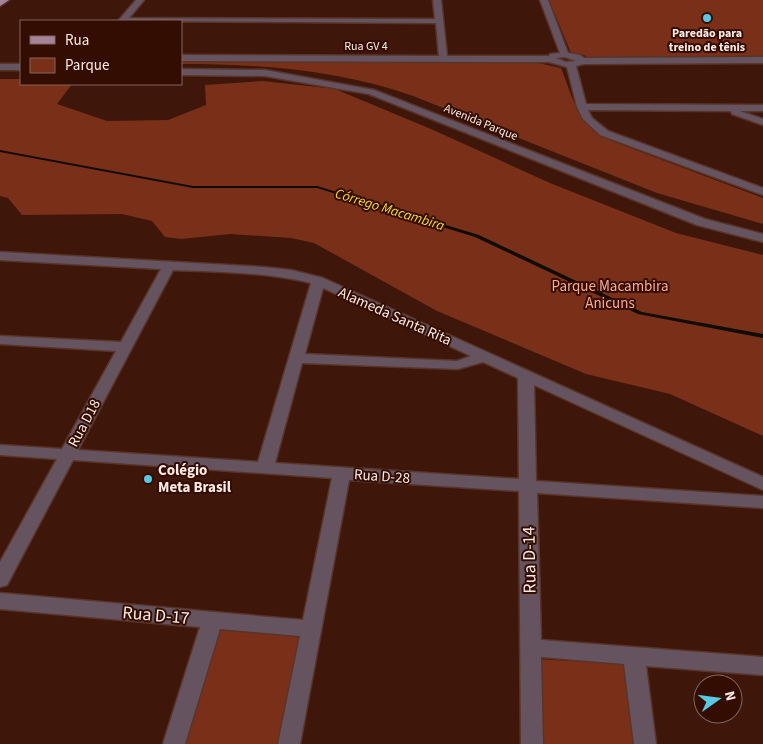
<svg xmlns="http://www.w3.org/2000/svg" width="763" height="744" viewBox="0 0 763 744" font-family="'Source Sans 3',sans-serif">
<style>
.green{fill:#7a3018}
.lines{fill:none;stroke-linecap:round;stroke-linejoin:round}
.stream{fill:#100c01;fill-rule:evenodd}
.minor-casing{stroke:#593429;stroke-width:3}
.major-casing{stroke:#593429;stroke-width:3}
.minor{fill:#655460;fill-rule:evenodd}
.major{fill:#a6829c;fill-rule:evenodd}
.poi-dot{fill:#59c8e5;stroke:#330c02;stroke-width:2}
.labels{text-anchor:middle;stroke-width:4;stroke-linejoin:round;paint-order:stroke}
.far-poi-label{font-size:12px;font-weight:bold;fill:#fcebe6;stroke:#330c02}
.far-street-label{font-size:12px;fill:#fcebe6;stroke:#330c02}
.far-water-label{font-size:14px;font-style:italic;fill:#fbda2d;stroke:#330c02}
.park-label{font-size:15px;fill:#fdaa91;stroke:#330c02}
.street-label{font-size:15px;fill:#fcebe6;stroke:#330c02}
.poi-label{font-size:15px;font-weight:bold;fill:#fcebe6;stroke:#330c02;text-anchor:start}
.near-street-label{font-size:18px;fill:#fcebe6;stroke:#330c02}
</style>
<rect width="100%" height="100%" fill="#3e160a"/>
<g class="green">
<path d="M549 0H763V58L590 59 584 55 571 53Z"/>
<path d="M181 59 538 63 561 68C575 104 576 120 612 141L763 198V224L657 193 413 96C338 70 261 64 181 64Z"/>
<path d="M0 79H21V84H72L57 104 107 121 168 120 206 105 205 85 263 81 335 89 431 129 550 183 676 233 763 255V436L670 394 586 374 437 311 314 243 291 238 230 234 181 239 165 237 152 221 122 214 22 215 8 198 0 196Z"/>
<path d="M214 627 302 633 281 744H179Z"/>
<path d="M535 659 630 664 640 744H537Z"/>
</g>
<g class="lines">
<path class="stream" d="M0 150 193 186H317L479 235 642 312 763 334V338L638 314 475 237 317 188H193L0 152Z"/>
<defs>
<g id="minor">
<path d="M136 0H144L129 18 435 19 433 0H441L447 56H549L550 54 560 53 540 0H548L568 53 580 55 584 58 763 57V63L584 64 576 66 586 104 763 105V111H740L763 119V125L732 114 731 111 588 110 592 118 608 131 763 188V195L600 135 583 119 577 107 567 67 549 62 181 61V55L439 56 436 23 118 21ZM565 57 576 61 566 62 556 58Z"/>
<rect x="0" y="64" width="21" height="6"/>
<path d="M181 69 265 70 374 90 705 219 763 234V242L697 225 369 94 265 76 181 75Z"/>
<path d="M0 252 263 267 291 270 323 278 763 477V490L534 385 536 481 763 496V508L537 493 541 640 763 657V675L646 666 656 744H634L624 664 541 657 543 744H521L519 491 349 480 300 744H278L300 636 220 629 185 744H163L200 627 0 609V593L303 620 332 478 73 460 7 585 0 587V562L57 459 0 455V445L62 449 116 351 0 344V336L121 342 161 269 0 260ZM173 270C219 272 266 272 311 283L258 462 78 450ZM323 288 471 356 457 361 305 354ZM483 362 518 378 519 479 275 463 302 363 458 369Z"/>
</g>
<path id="major" d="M0 0H9L0 6Z"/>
</defs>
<use href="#minor" class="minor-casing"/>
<use href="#major" class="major-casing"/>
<use href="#minor" class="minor"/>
<use href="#major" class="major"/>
</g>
<g class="poi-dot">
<circle cx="707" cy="18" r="5"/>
<circle cx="148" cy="479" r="5"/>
</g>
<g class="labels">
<g class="far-poi-label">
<text x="707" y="37">Paredão para<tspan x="707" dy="14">treino de tênis</tspan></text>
</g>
<g class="far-street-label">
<text x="366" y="50">Rua GV 4</text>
<text transform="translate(481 122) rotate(22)" y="4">Avenida Parque</text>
</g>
<g class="far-water-label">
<text transform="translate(390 209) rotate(17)" y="5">Córrego Macambira</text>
</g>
<g class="park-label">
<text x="610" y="291">Parque Macambira<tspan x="610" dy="17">Anicuns</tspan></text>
</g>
<g class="street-label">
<text transform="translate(395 316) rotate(24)" y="5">Alameda Santa Rita</text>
<text transform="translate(84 423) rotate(-62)" y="5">Rua D18</text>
<text transform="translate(382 476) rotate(4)" y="5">Rua D-28</text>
</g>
<g class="poi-label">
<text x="158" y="475">Colégio<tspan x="158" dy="17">Meta Brasil</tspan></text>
</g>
<g class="near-street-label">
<text transform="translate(529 560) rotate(-91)" y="6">Rua D-14</text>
<text transform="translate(156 615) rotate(5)" y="6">Rua D-17</text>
</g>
</g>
<rect x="20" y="20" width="162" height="65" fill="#330c02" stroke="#83655d"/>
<rect x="30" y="36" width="25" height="8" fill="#a6829c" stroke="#83655d"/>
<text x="65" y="45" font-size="15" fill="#fcebe6">Rua</text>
<rect x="30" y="58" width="25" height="15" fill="#7a3018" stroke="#83655d"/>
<text x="65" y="70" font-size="15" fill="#fcebe6">Parque</text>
<g transform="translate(718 699) rotate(76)"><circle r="24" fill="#330c02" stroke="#83655d"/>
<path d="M0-4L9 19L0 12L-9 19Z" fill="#59c8e5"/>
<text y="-8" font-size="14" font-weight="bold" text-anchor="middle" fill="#fcebe6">N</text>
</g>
</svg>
